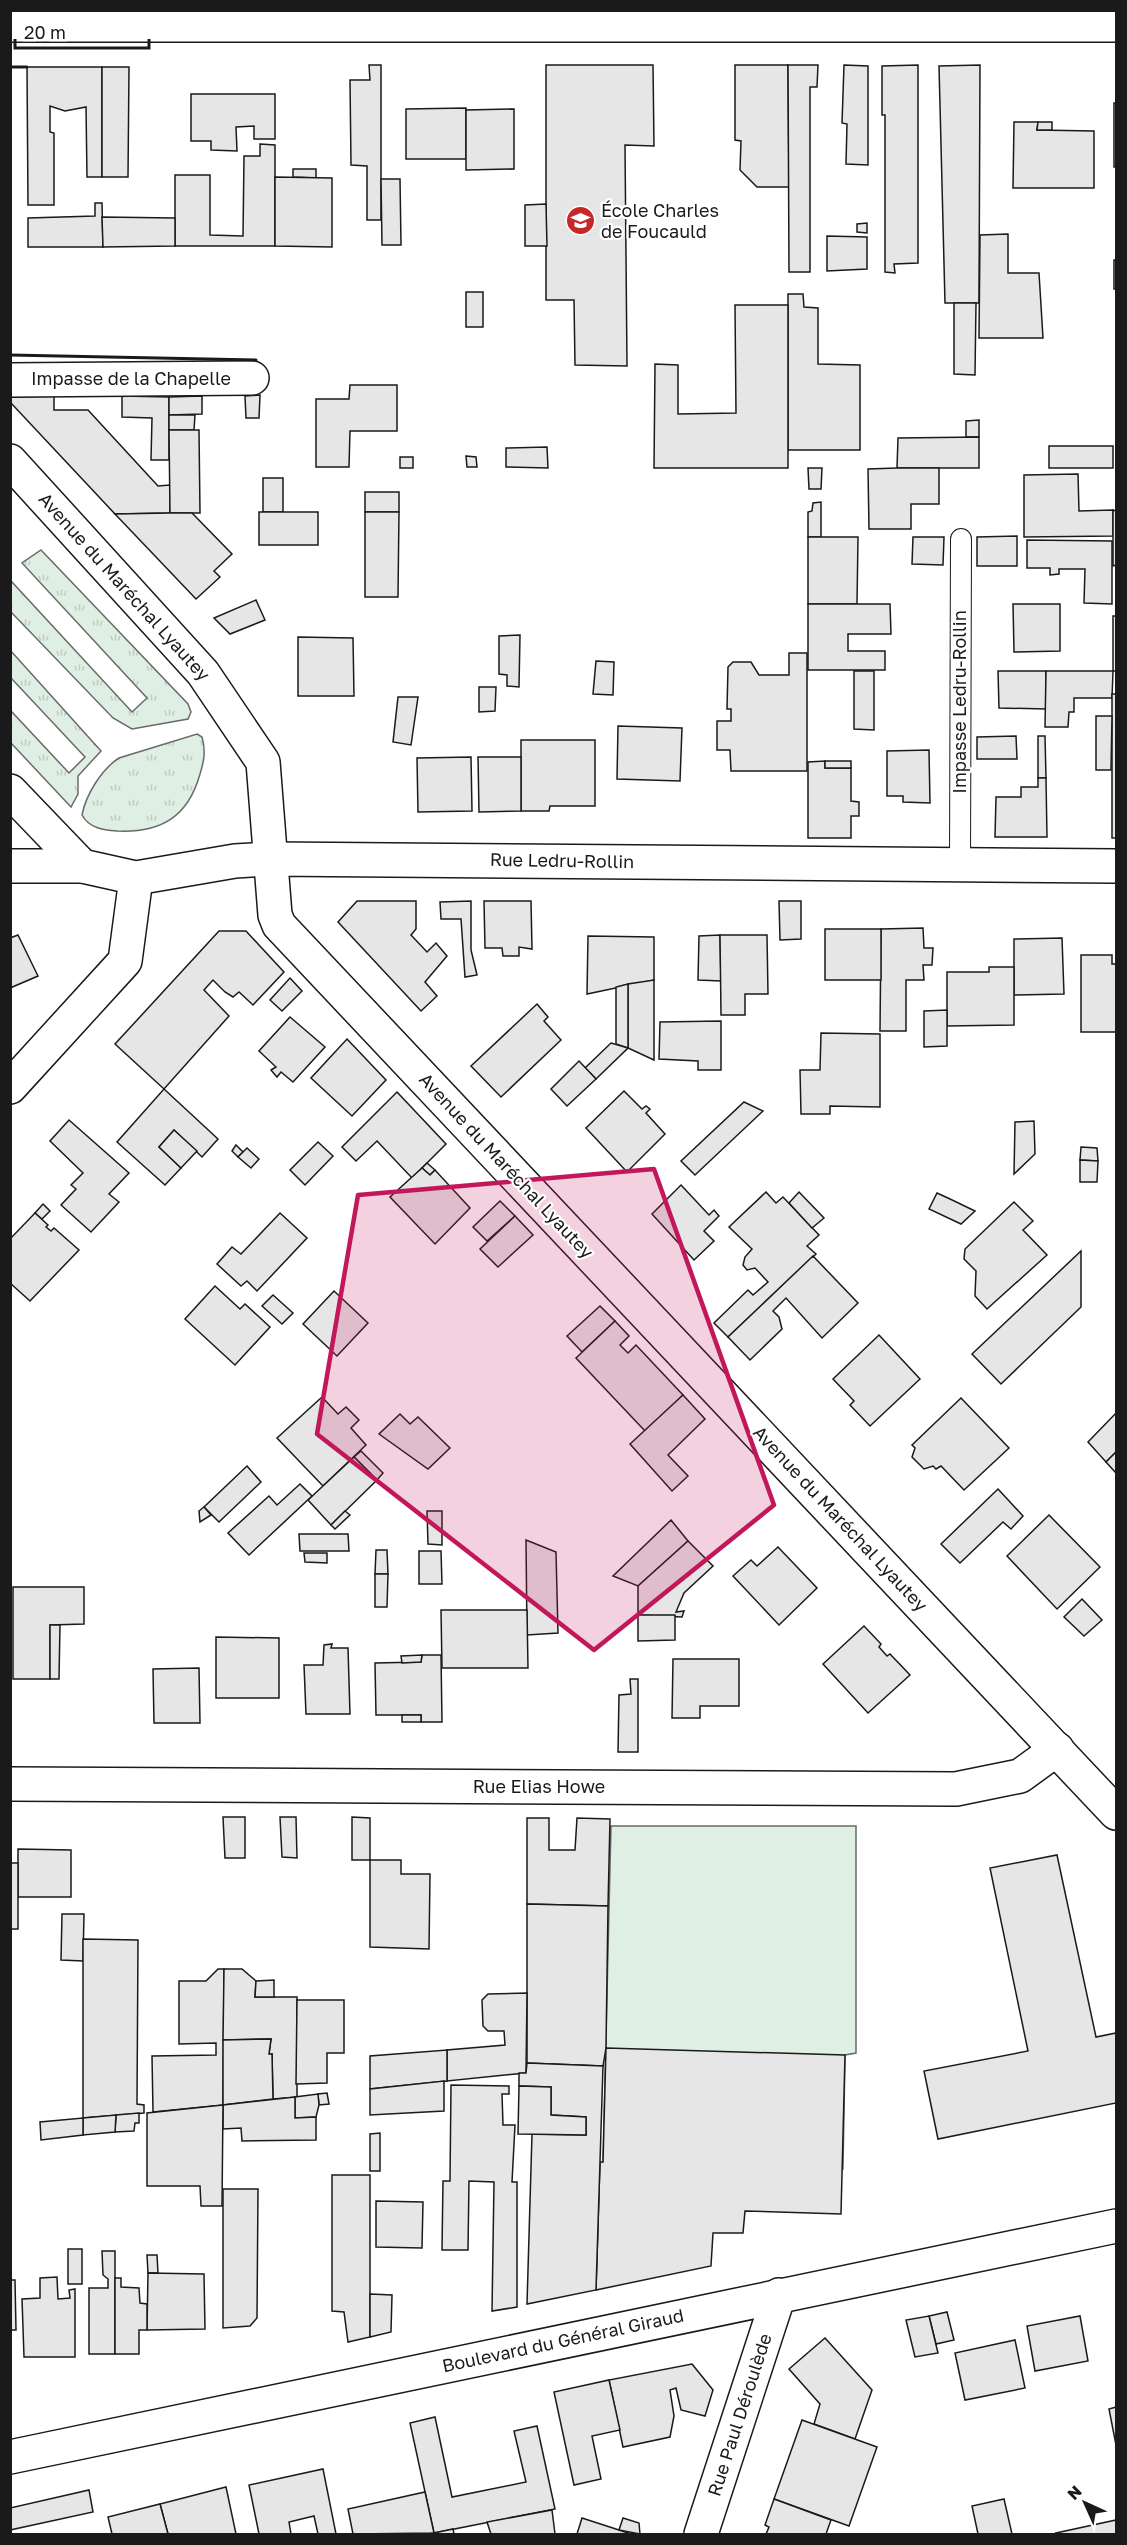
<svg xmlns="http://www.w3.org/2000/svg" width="1127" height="2545" viewBox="0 0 1127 2545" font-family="'Golos Text',sans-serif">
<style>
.grass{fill:url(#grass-tufts);stroke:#6a6a6a;stroke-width:1.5}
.garden{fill:#e0efe3;stroke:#6a6a6a;stroke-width:1.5}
.building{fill:#e6e6e6;stroke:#1a1a1a;stroke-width:1.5}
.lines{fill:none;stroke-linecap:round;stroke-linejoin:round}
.lane-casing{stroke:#1a1a1a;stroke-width:22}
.street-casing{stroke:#1a1a1a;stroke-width:36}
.lane{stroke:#fff;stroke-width:20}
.street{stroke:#fff;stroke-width:33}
.wall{stroke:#1a1a1a;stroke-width:3}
.marked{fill:#c2185b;fill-opacity:0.2;stroke:#c2185b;stroke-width:4.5;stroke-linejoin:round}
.labels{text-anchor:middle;stroke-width:4.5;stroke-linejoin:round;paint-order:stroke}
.poi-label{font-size:18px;fill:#1a1a1a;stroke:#fff;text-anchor:start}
.street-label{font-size:18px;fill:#1a1a1a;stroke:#fff}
</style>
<defs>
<pattern id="grass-tufts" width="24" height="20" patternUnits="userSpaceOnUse" patternTransform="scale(1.5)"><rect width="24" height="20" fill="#e0efe3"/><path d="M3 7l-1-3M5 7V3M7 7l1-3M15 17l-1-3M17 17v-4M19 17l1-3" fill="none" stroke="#c0ccc2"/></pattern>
</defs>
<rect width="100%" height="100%" fill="#fff"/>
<g class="grass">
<path d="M41 550 188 704 191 712 188 719 132 729 113 718 11 612V581L132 712 147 698 22 563Z"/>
<path d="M10 650 101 751 78 776V794L71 807 11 743V711L69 773 85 757 11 678Z"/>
<path d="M197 734 202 737C206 751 204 761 200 774 188 817 161 833 117 831 103 830 89 828 82 815 86 794 102 769 119 758Z"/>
</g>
<path class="garden" d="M611 1826H856V2053L845 2055 843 2169 603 2162Z"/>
<g class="building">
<path d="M369 65H381V220H367V166L351 165 350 80H370Z"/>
<path d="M546 65H653L654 146 625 145 627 366 575 365 574 300H546Z"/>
<path d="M735 65H788L789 187H757L740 170 741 141 735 140Z"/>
<path d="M788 65H818L817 87H810V272H789Z"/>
<path d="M844 65 868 66V165L846 164 847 124 842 123Z"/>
<path d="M918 65V263L894 264 895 273 885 272V115H882V66Z"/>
<path d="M980 65 979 303H945L939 66Z"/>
<path d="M27 67H102V177H87L86 107 65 111 50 106V132L54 133V205H28Z"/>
<path d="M102 67H129L128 177H102Z"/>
<path d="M191 94H275V139H254V126L236 127 237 151 211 150V141H191Z"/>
<rect x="1114" y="103" width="2" height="64"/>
<path d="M466 108V159H406V109Z"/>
<path d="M514 109V169L466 170V110Z"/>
<path d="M1014 122H1038L1037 130 1094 131V188H1013Z"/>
<path d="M1038 122H1052V130H1037Z"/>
<path d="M260 144 275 145V246H175V175H210V235L243 236 244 156H260Z"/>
<path d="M293 169H316V178L293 177Z"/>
<path d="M275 177 332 178V247L275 246Z"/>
<path d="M381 179H400L401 245H382Z"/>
<path d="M95 203H102L103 247H28V218L95 216Z"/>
<path d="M546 204 547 246H525V205Z"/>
<path d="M102 217 175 218V246L103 247Z"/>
<path d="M867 223V233L857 232V224Z"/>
<path d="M1008 234V273H1039L1043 338H979L980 235Z"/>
<path d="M827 236 867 237V269L827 271Z"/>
<rect x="1114" y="260" width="2" height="29"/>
<rect x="466" y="292" width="17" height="35"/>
<path d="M788 294H803L804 307 818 308V364L860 365V450H788Z"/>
<path d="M954 303H976L975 375 954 374Z"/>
<path d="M735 305H788V468H654L655 364 678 365V414L736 413Z"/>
<path d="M350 385H397V431H350L349 467H316V399H349Z"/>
<path d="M260 395 259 418H246L245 396Z"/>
<path d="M54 396V410H88L158 486 170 485V513L115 514 10 402V397Z"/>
<path d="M122 396 169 397V460H151L152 418 122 417Z"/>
<path d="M202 396V414L169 415V397Z"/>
<path d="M169 415H195L194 430H169Z"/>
<path d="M979 420V437H966V421Z"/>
<path d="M169 430H199L200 513H170Z"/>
<path d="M979 437V468H897L898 438Z"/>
<rect x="1049" y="446" width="64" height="22"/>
<path d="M547 447 548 468 506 467V448Z"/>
<path d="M466 456 476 457 477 467H467Z"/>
<rect x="400" y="457" width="13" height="11"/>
<path d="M808 468H822L821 489H809Z"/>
<path d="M897 468H939V504H911V529H869L868 469Z"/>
<path d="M1078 474 1079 511 1113 510V536L1024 537V475Z"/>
<rect x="263" y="478" width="20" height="34"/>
<rect x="365" y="492" width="34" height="20"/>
<path d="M821 502V537H808V512L812 511 813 503Z"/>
<path d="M1113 510 1116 511V565L1113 566Z"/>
<rect x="259" y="512" width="59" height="33"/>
<path d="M365 512H399L398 597H365Z"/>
<path d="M170 513H192L232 554 214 571 220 577 196 599 115 514Z"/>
<path d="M1017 536V566H977V537Z"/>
<path d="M808 537H858L857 604H808Z"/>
<path d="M913 537H944L943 565 912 564Z"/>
<path d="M1027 540 1112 541V604L1084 603 1085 569H1059V574L1050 575V568H1027Z"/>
<path d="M256 600 265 620 230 634 214 618Z"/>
<path d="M808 604H890L891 634H848V651H885V670H808Z"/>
<path d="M1013 604H1060V651L1014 652Z"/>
<rect x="1113" y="616" width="3" height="55"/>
<path d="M520 635 519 687 507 686V675L499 674V636Z"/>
<path d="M298 637 353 638 354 696H298Z"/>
<path d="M789 653H807V771H731L730 750H717V721H731V709H727L728 667 733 662H751L759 675H789Z"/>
<path d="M596 661 614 662 613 695 593 694Z"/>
<path d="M854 671H874V730L854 729Z"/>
<path d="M998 671H1046V709L999 708Z"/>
<path d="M1046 671H1113L1112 698H1074V712H1069L1068 727H1045Z"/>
<path d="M479 687H496L495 711 479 712Z"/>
<rect x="1112" y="694" width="4" height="144"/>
<path d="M398 697H418L411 745 393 742Z"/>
<path d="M1096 716H1112L1111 770H1096Z"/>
<path d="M618 726 682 728 680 781 617 779Z"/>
<path d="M1016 736 1017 759H977V737Z"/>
<path d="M1038 736H1045L1046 778H1038Z"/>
<path d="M521 740H595V806H550L549 811H521Z"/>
<path d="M929 750 930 803 903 802V796H887V751Z"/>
<path d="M471 757 472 811 418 812 417 758Z"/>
<path d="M478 757H521V811L479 812Z"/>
<path d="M825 761V768H851V801L859 802V816H851V838H808V762Z"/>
<rect x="825" y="761" width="26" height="7"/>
<path d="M1038 778H1046L1047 837H995L996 797H1021V787H1038Z"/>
<path d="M357 901H416V929L411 935 427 952 436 943 447 956 425 982 437 996 421 1011 338 922Z"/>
<path d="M471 901V950L477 975 465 977 461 919H441L440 902Z"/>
<path d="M484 901H531L532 949 519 947V956H503L502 948H485Z"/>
<path d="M779 901H801V939L780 940Z"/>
<path d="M923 928 924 948H933L932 965H923L924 980H906V1031H880L881 929Z"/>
<rect x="825" y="929" width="56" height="51"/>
<path d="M219 931H246L284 972 253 1005 239 992 233 997 225 992 213 980 204 990 229 1016 164 1089 115 1044Z"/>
<path d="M18 935 38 976 10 988V938Z"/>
<path d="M720 935 721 981 698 980 699 936Z"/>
<path d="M720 935H767L768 994H745V1015H721Z"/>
<path d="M588 936 654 937V980L587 994Z"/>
<path d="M1062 938 1064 994 1014 995V939Z"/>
<path d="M1081 955H1112V964H1116V1032H1081Z"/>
<path d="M989 967H1014V1025L947 1026V972H989Z"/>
<path d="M290 978 302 991 282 1011 270 1000Z"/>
<path d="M654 980V1060L628 1048V984Z"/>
<path d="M628 984V1048L616 1044V987Z"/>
<path d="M537 1004 548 1017 544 1021 561 1040 501 1097 471 1066Z"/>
<path d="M947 1010V1046L924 1047V1011Z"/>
<path d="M290 1017 325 1047 293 1082 281 1072 277 1077 271 1070 276 1067 259 1051Z"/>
<path d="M721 1021V1070H698V1061L659 1059 660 1022Z"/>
<path d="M821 1033 880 1034V1107L830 1106V1114H801L800 1070H820Z"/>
<path d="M347 1039 386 1080 352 1116 311 1078Z"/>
<path d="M611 1043 628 1048 596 1079 585 1068Z"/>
<path d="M579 1061 596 1079 567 1106 551 1089Z"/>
<path d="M164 1089 218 1139 202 1157 174 1130 159 1147 181 1168 165 1185 117 1142Z"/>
<path d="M624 1091 642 1109 646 1106 650 1109 646 1113 665 1134 627 1172 586 1128Z"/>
<path d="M397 1092 446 1144 412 1178 377 1141 356 1161 342 1147Z"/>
<path d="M744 1102 763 1111 695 1175 681 1161Z"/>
<path d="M69 1120 129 1173 109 1194 119 1202 91 1232 61 1205 76 1189 71 1185 83 1173 50 1141Z"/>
<path d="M1034 1121 1035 1154 1014 1174 1015 1122Z"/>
<path d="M174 1130 197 1151 181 1168 159 1147Z"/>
<path d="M318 1142 333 1156 305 1185 290 1170Z"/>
<path d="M236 1145 243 1152 238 1157 232 1151Z"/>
<path d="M1081 1147 1097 1148 1098 1161 1080 1160Z"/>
<path d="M247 1148 259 1159 251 1168 238 1157Z"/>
<path d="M1080 1160 1098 1161 1097 1182H1080Z"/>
<path d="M427 1163 435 1170 430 1175 422 1168Z"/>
<path d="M422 1168 430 1175 435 1170 470 1208 435 1244 390 1197Z"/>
<path d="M681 1185 709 1215 714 1210 719 1216 704 1231 714 1241 694 1260 652 1214Z"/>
<path d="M766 1192 776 1203 783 1197 819 1235 807 1246 816 1254 728 1337 714 1323 748 1290 753 1295 768 1282 755 1268 747 1270 743 1265 745 1257 752 1249 729 1227Z"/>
<path d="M799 1192 824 1218 812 1228 789 1203Z"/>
<path d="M937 1193 948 1198 975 1211 961 1224 929 1209Z"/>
<path d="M500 1201 515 1216 487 1241 473 1227Z"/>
<path d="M1014 1202 1033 1221 1023 1230 1047 1255 987 1309 975 1296 976 1271 964 1259 965 1249Z"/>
<path d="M43 1204 50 1211 42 1219 35 1213Z"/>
<path d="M35 1213 48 1225 46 1227 51 1231 54 1228 79 1250 30 1301 10 1283V1239Z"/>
<path d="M280 1213 307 1238 257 1291 247 1281 241 1286 217 1264 232 1247 241 1254Z"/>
<path d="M515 1216 533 1235 498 1267 480 1249Z"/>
<path d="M1081 1251V1307L1001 1384 972 1354Z"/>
<path d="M813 1256 858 1303 822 1338 786 1298 773 1311 779 1317 782 1329 750 1360 728 1337Z"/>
<path d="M215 1286 240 1309 245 1304 270 1327 235 1365 185 1319Z"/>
<path d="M334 1291 368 1323 337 1356 303 1324Z"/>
<path d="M273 1295 293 1313 282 1324 262 1306Z"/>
<path d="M600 1306 615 1321 582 1352 567 1336Z"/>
<path d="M615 1321 629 1336 620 1345 628 1353 636 1345 683 1395 645 1431 576 1358Z"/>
<path d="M879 1335 920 1379 870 1426 850 1405 854 1401 833 1379Z"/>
<path d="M683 1395 705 1419 668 1455 688 1476 672 1491 630 1444Z"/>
<path d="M322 1397 338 1414 346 1407 359 1420 351 1428 366 1445 323 1486 277 1438Z"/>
<path d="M961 1398 1009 1448 964 1490 941 1466 936 1469 933 1466 924 1469 912 1457 915 1448 912 1445Z"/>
<path d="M1116 1413V1452L1106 1462 1088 1442Z"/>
<path d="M400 1414 410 1424 418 1417 450 1448 428 1469 379 1434Z"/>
<path d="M361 1451 383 1473 377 1480 354 1457Z"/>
<path d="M1116 1452V1473L1106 1462Z"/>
<path d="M354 1457 377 1480 331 1525 308 1500Z"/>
<path d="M247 1466 261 1482 219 1522 204 1507Z"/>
<path d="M300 1484 312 1496 249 1555 228 1533 269 1496 277 1505Z"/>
<path d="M998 1489 1023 1516 1011 1529 1003 1522 960 1563 941 1544Z"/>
<path d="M204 1507 211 1515 200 1522 199 1511Z"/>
<path d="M345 1511 350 1515 335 1529 331 1525Z"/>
<path d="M427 1511H442V1545L428 1544Z"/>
<path d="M1049 1515 1100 1567 1057 1609 1007 1556Z"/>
<path d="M671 1520 688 1541 638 1586 613 1576Z"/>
<path d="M299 1534H348L349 1551H300Z"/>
<path d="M526 1540 556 1552 558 1633 527 1635Z"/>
<path d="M688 1541 713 1566 684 1593 676 1612 684 1611 682 1617 638 1615V1586Z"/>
<path d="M778 1547 817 1588 779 1625 733 1576 751 1560 757 1566Z"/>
<path d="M376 1550H387L388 1574H375Z"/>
<path d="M419 1551H441L442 1584H419Z"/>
<path d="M304 1553H327V1563L305 1562Z"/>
<path d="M375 1574H388L387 1607H375Z"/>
<path d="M13 1587H84V1624L50 1625V1679H13Z"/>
<path d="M1082 1599 1102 1620 1084 1636 1064 1617Z"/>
<path d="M441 1610H527L528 1668H442Z"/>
<path d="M638 1615H675V1640L638 1641Z"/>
<path d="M50 1625H60L59 1679H50Z"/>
<path d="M864 1626 881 1644 879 1647 887 1656 890 1654 910 1675 868 1713 823 1664Z"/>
<path d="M216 1637 279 1638V1698H216Z"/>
<path d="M332 1644 331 1648H348L350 1714H306L304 1665H323L324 1645Z"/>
<path d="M422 1655H441L442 1722H421V1715H376L375 1663 421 1662Z"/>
<path d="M422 1655 421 1662 402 1663 401 1656Z"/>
<path d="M673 1659H739V1706H700V1718H672Z"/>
<path d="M199 1668 200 1723H154L153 1669Z"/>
<path d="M630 1679H638V1752H618L619 1695 631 1694Z"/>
<rect x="402" y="1715" width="19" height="7"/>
<path d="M223 1817H245V1858H225Z"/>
<path d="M280 1817H296L297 1858 282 1857Z"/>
<path d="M352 1817 370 1818V1860H352Z"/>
<path d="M527 1818H549V1850H575L577 1818 610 1819 608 1906 527 1904Z"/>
<path d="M18 1849 71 1850V1897H18Z"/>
<path d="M1057 1855 1096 2037 1116 2033V2103L938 2139 924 2071 1028 2051 990 1868Z"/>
<path d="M370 1860H401V1874H430L429 1949 370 1947Z"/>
<rect x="10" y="1863" width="8" height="66"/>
<path d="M527 1904 608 1906 606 2048 603 2066 527 2063Z"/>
<path d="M62 1914H84L83 1961 61 1960Z"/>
<path d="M83 1939 138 1940 137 2104 144 2105V2113L83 2118Z"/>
<path d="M218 1969H224L223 2105 153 2112 152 2056 216 2055V2043L179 2044V1981H206Z"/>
<path d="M224 1969H242L256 1981 255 1997H297V2097L273 2099 272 2054H269L271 2039 223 2040Z"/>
<path d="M274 1980V1997H255L256 1981Z"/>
<path d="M527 1993 526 2073 447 2081V2050L505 2045 504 2031H488L483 2026 482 2000 488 1994Z"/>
<path d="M297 2000H344V2053H327V2083L296 2084Z"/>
<path d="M271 2039 269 2054H272L273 2099 223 2105V2040Z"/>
<path d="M606 2048 845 2055 841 2214 745 2211 743 2233H713L711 2266 596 2290 600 2162H603Z"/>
<path d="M447 2050V2081L370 2089V2056Z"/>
<path d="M527 2063 603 2066 596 2290 527 2304 532 2134 586 2135V2117L551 2115V2087L519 2086V2073H526Z"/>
<path d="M444 2081V2111L370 2115V2089Z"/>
<path d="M451 2085 509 2086V2094H502L503 2125H515L512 2182H517V2307L492 2311 494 2182 469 2181 468 2250H442L443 2181H450Z"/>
<path d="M519 2086 551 2087V2115L586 2117V2135L518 2134Z"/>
<path d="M327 2093 329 2104 319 2105 318 2094Z"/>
<path d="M318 2094 319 2105 316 2117 295 2118V2097Z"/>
<path d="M295 2097V2118L316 2117V2140L242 2141 241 2128 223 2129V2105Z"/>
<path d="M223 2105 222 2206H201L200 2186H147V2113Z"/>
<path d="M139 2113V2123H135L134 2131 115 2132 116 2115Z"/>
<path d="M116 2115 115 2132 83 2135V2118Z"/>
<path d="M83 2118V2135L41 2140 40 2122Z"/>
<path d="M380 2133V2171H370V2134Z"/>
<path d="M332 2175H370V2337L348 2342 344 2312 332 2311Z"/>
<path d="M223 2189H258L257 2318 250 2326 223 2328Z"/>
<path d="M376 2201 423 2202 422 2248 376 2247Z"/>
<rect x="68" y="2249" width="14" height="35"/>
<path d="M102 2251H115V2354H89V2288H108V2279L103 2275Z"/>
<path d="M147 2255H157L158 2273H148Z"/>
<path d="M148 2273 204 2274 205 2329 147 2330Z"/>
<path d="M57 2277 58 2299 70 2298 69 2290 75 2289V2357H24L22 2299 40 2298V2278Z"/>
<path d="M115 2278H121V2287L139 2288 140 2303 147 2304V2330H139V2354H115Z"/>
<path d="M10 2280H15L16 2330H10Z"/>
<path d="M370 2294 392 2295 391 2332 370 2337Z"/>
<path d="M947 2312 954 2340 936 2344 929 2316Z"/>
<path d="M929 2316 938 2353 915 2357 906 2320Z"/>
<path d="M1080 2316 1088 2361 1035 2371 1027 2326Z"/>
<path d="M825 2338 872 2390 855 2439 814 2424 820 2404 789 2369Z"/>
<path d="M1015 2340 1025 2388 965 2400 955 2353Z"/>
<path d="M692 2364 713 2390 705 2416 681 2410 676 2388 670 2390 674 2416 670 2437 623 2447 609 2380Z"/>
<path d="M609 2380 620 2430 592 2436 601 2479 574 2485 554 2392Z"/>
<path d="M1116 2407V2445L1109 2409Z"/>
<path d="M435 2417 452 2497 526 2482 514 2431 537 2426 555 2509 434 2533 410 2423Z"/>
<path d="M802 2420 877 2447 849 2526 774 2499Z"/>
<path d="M323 2469 336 2534H318L314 2516 289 2522 291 2534H259L249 2485Z"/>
<path d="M226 2487 236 2534H168L160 2504Z"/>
<path d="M89 2490 93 2512 10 2530V2508Z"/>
<path d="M425 2492 434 2533 353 2534 348 2509Z"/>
<path d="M774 2499 831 2520 826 2534H766L769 2527 765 2525Z"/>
<path d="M1004 2499 1012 2534H978L972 2506Z"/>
<path d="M160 2504 168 2534H112L108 2517Z"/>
<path d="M552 2510 555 2534H491L487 2522Z"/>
<path d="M582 2518 619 2530 631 2534H577Z"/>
<path d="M623 2518 639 2523 640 2534 619 2530Z"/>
<path d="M1116 2520V2534H1057L1056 2533Z"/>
<path d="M453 2529 454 2534H428L434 2533Z"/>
</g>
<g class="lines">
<defs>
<path id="lane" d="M960 865 961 539"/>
<g id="street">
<path d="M10 25H1116"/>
<path d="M10 380 252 378"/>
<path d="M10 461 203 673 263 762 275 915 279 925 1116 1813"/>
<path d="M10 791 82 866"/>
<path d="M10 866H82L136 878 235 861 271 859 1116 866"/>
<path d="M10 1087 125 961 136 878"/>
<path d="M10 1784 956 1789 1020 1776 1057 1749"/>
<path d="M10 2457 1116 2226"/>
<path d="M701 2534 779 2295"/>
</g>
</defs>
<use href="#lane" class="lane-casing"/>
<use href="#street" class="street-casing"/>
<use href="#lane" class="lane"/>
<use href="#street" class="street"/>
<g class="wall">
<path d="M10 67H27"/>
<path d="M10 355 256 360"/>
</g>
</g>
<path class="marked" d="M654 1169 774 1505 594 1650 317 1434 358 1195Z"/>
<defs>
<symbol id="school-disc" viewBox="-11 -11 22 22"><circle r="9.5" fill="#c62828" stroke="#fff"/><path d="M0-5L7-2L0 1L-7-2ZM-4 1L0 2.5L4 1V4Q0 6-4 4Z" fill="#fff"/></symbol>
</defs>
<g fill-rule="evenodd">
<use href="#school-disc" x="564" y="204" width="33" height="33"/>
</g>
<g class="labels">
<g class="poi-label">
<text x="601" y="217">École Charles<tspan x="601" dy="21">de Foucauld</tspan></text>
</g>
<g class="street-label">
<text x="131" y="385">Impasse de la Chapelle</text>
<text transform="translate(124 587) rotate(48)" y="6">Avenue du Maréchal Lyautey</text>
<text transform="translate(960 702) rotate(-90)" y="6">Impasse Ledru-Rollin</text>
<text transform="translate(562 861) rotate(1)" y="6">Rue Ledru-Rollin</text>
<text transform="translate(506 1166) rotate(47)" y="6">Avenue du Maréchal Lyautey</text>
<text transform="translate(840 1519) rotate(47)" y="6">Avenue du Maréchal Lyautey</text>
<text x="539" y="1793">Rue Elias Howe</text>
<text transform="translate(563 2341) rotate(-12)" y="6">Boulevard du Général Giraud</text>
<text transform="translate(740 2415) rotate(-72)" y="6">Rue Paul Déroulède</text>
</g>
</g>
<rect width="1127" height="2545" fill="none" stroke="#1a1a1a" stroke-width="24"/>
<g transform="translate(1085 2503) rotate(315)" stroke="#ffffff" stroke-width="4.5" paint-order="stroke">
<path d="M0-4.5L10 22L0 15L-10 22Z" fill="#1a1a1a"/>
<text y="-9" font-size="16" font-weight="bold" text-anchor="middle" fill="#1a1a1a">N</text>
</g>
<path d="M15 39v9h134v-9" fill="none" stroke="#1a1a1a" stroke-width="3"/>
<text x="24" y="39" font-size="18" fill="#1a1a1a" stroke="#ffffff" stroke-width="4.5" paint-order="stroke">20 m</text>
</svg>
